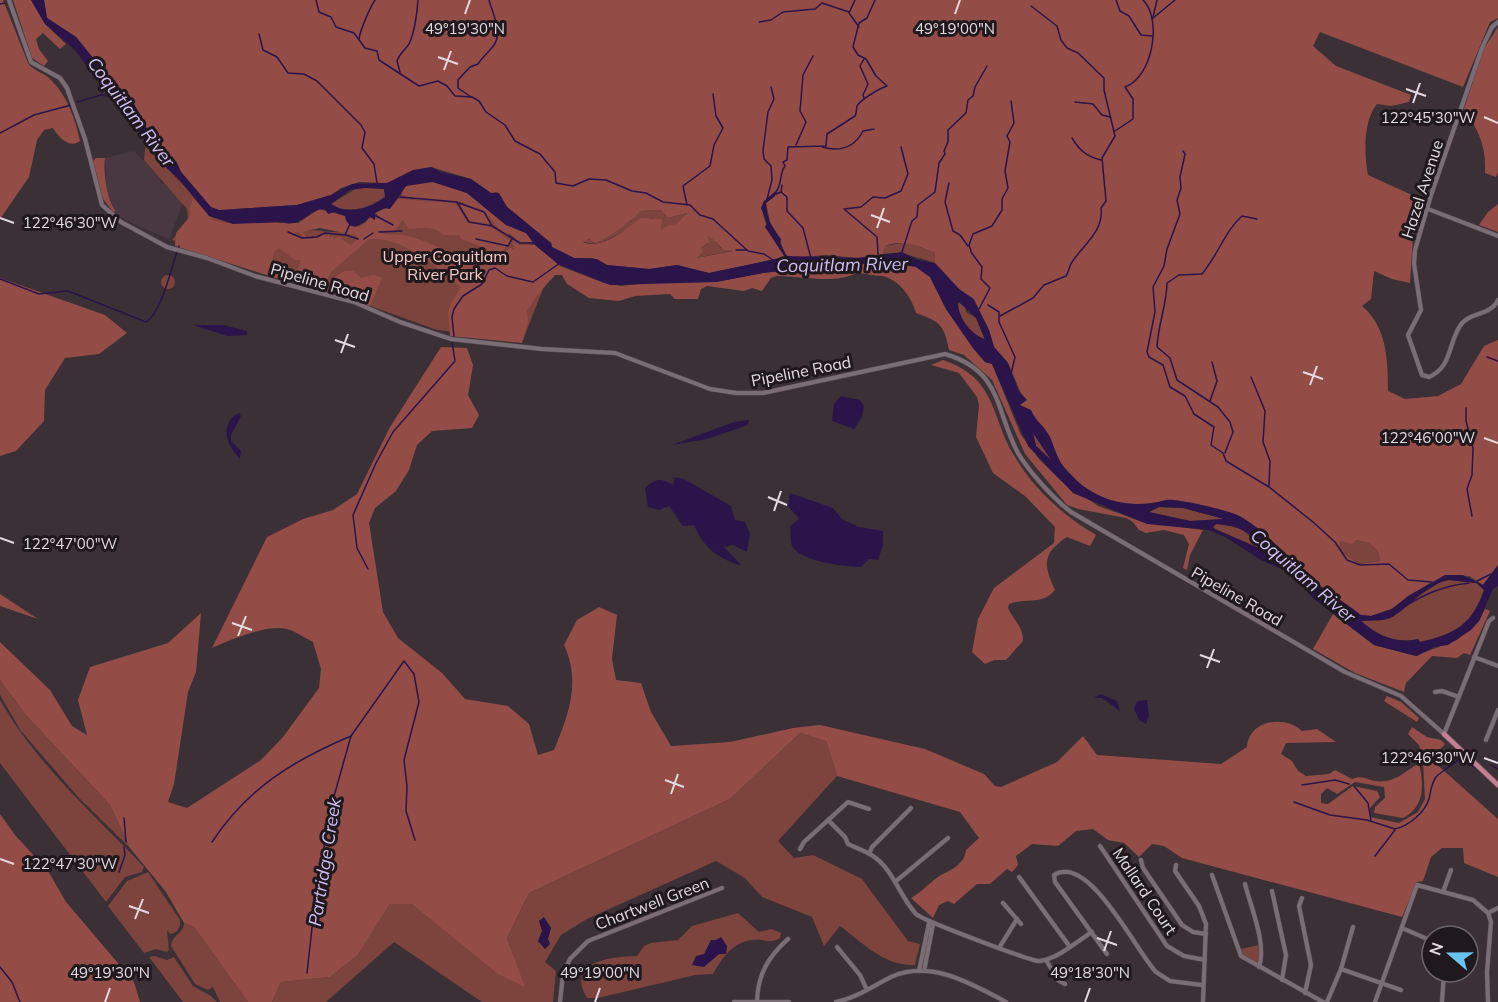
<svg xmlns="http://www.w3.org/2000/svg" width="1498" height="1002" viewBox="0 0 1498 1002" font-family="Mulish,sans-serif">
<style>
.built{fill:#493741}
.green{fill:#7d433d}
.forest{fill:#934d46;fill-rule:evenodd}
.water{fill:#2a144a;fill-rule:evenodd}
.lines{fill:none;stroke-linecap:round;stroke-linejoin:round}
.stream{stroke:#2a144a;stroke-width:1.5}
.minor-casing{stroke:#584e54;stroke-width:5}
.major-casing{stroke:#584e54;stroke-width:6}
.minor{stroke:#7b6d75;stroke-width:4}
.major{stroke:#c47f92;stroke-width:4.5}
.ticks{fill:none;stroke:#e2dadf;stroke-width:2}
.labels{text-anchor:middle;stroke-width:6;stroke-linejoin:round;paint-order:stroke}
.street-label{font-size:16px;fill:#e2dadf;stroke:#1f191d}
.park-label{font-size:16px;fill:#f7cbc5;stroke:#1f191d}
.water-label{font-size:18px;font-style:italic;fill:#cebef3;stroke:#1f191d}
.ticks-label{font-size:15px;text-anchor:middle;fill:#e2dadf;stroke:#1f191d;stroke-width:6;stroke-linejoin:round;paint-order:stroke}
</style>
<rect width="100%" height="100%" fill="#3b3036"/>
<path class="built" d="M134 151 159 176 161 183 170 184 184 201 169 239 131 223 114 213 115 209 110 204 106 193 105 158Z"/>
<g class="green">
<path d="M146 140 150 151 192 194 304 231C317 229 322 232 332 232 356 231 387 213 401 195L412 199 462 202 483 211 512 238 533 243 535 245 529 244 555 258 523 340 437 330 298 280 172 240 188 222 187 209 144 160Z"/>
<path d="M357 188H384V193L386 190 398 188 393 199 387 204 382 203 384 197C369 209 346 215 331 204Z"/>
<path d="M661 210 668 218 687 213 676 224 661 230 653 218C630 220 603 253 583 241L589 239 595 243 631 221 640 211Z"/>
<path d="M708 234 721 248 736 250 696 258 701 248 707 244Z"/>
<path d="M907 242 935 253V263C918 257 901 252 883 254L885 246Z"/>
<circle cx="168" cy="282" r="7"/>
<path d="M957 302 965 306 966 312 976 318 986 339C970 335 959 319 957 302Z"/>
<path d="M1033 432 1052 461 1036 446Z"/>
<path d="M1159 507 1183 508 1224 519 1190 521 1149 512Z"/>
<path d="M1216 524 1239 527 1268 552 1215 529 1213 527Z"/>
<path d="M1356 540 1369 543 1378 551 1380 561 1359 564 1339 550 1341 541Z"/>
<path d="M1449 580 1476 583 1484 590C1472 625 1455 634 1420 642L1418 639C1396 644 1377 635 1361 621L1393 616 1409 602 1442 581Z"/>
<path d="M0 680 25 714 110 805 130 848 79 798 21 731 0 695Z"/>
<path d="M0 700C37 765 93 813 144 867L142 872 125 877 106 902 0 763Z"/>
<path d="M800 733 826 741 837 776 778 841 794 858 813 855 862 879 908 941 920 944 915 965C884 966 864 944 840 926L824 946 812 917 762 897 745 878 716 861 587 919 561 935 545 962 556 971 553 1002H482L394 942 326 1002H272L281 982 330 977 358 955 390 904H412L524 986 507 938 529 893 730 799Z"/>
<path d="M148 872 180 920C181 927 177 934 170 934L167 930 169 950 167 952 156 949 144 953 108 906 127 881Z"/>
<path d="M738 913 759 932 772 929 781 933 780 938C774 942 769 941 761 940 737 938 725 953 713 974L695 975 598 998H587C565 961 611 957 637 956L644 946 651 943 678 940 692 926Z"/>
<path d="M184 923 194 927 248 1002H220L213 987 208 990 195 984 171 946C172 935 184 933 184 923Z"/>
<path d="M1260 945 1259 967 1241 956 1240 949Z"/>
<path d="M155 956 167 960 174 957 193 986 211 996 217 1002H183L149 957Z"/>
</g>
<g class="forest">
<path d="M0 0H3L28 63C34 72 44 72 51 80 68 97 75 119 80 141 70 149 59 138 53 128L44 130 37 140 29 177 0 219Z"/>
<path d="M13 0H31L45 24 66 44 60 49 43 33 36 39 39 49 48 61 44 66 32 58Z"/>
<path d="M44 0H1498V18L1490 22 1463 87 1320 32 1313 46 1336 66 1411 95 1409 102 1391 106 1377 104C1363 121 1364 154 1368 175L1425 201 1413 238 1410 283 1392 279 1374 271 1371 299 1362 306C1387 327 1388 360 1388 391L1405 399 1438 396 1461 384 1484 346 1498 340V565L1483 585 1469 576 1430 583 1391 609 1371 616 1360 615 1307 576 1264 533 1240 516 1217 509 1170 500 1150 505H1125L1107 501 1087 491 1061 464 1047 433 1038 426 1020 405 1023 398 1008 363 994 347 989 330 974 299 959 289 935 263V253C917 246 904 239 885 246L883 254 858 258 826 255 791 258 785 254 778 235 770 222 766 203 775 196 764 201C757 215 776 244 785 257L709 273 677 265 649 269 607 265 593 258H574L552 247 551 243 507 207 497 192 491 193 471 179 431 167 387 183 359 182 341 188 331 195 297 205 219 210 211 207 181 172 177 163 156 146 133 102 114 84 76 37 47 18ZM661 210 668 218 687 213 676 224 666 226 661 230 662 219 641 218C627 228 601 251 583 242L589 239 595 243C605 240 636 219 640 211ZM708 235 724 250 733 251 696 258 703 252 701 248 709 242ZM1356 540 1369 543 1378 551 1380 561 1359 564 1339 550 1341 541 1352 544Z"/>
<path d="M1498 27V172L1496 177 1485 173C1486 146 1479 131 1464 109L1483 50Z"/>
<path d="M96 158H105C103 171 107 201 115 210L114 213 103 199 93 161Z"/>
<path d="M416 182H433L467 193 506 225 526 233 534 242H520L509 234H503L485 212 476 208 473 209 484 213 492 224 469 221 461 211 460 205 467 206 462 202 417 200 401 195 404 187Z"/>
<path d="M193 198 213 220 225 223H298L319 209 345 216 346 221 355 227 362 226 370 217 383 219 375 213 393 205 398 199 455 203 468 223C483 219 499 232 510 241L501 254 510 248 515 250 512 241 520 245H535L560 266 604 283 621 286 658 282H716L763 273 842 264 893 263 916 267 930 277 946 309 973 348 985 362 992 364 1021 435 1039 459 1060 480 1098 506 1118 513 1142 522 1203 530 1190 555 1187 570 1183 568 1189 544 1184 535 1164 530 1146 533 1139 530 1133 522 1126 518 1078 509 1067 505 1025 454 992 380 964 355 949 350C944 325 941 322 916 313 912 298 899 279 882 276 874 275 865 275 858 272 838 285 800 276 777 276L771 278 762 291 752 288 744 291 707 286 701 289 698 299H675L670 294 635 296 619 301 589 298 567 284 562 275H555C545 286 535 297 527 311L528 322 522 343 450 336 448 313 451 303 461 287C435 266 404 237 369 239L331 272 322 290 294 282 301 260H295L279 248 274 252 271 266 273 273 281 275 279 279 175 246 176 233 191 215 190 207ZM402 219 409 229C421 228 434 225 444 235H459L461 239C471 243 489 247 495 259L477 268C454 255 434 243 408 236 398 233 387 236 379 232 390 234 399 230 402 219ZM320 228 355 235 358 238 351 245 341 239V236L334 239 332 236 330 239 329 235 326 237 324 234C314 241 303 240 294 233L299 232 303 237 323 233 306 236 302 232Z"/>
<path d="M1498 204V232L1479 225 1488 212Z"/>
<path d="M344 271H353L361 278 374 275 382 278 370 306 326 291 333 278Z"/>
<path d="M0 278 105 315 127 333 99 354 65 358 45 390 44 421 16 451 0 456Z"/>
<path d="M441 347 467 348 473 365 468 395 479 415 472 428 432 431 417 445 409 470 396 491 375 508 369 523 383 612 398 638 442 673 465 699 508 706 529 724 538 755 554 750C569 714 581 682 564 645L577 620 599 607 617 615 612 659 616 680 641 683 651 712 671 746 730 742 793 728 820 725 925 749 984 774 995 786 1001 787 1057 762 1083 736 1097 755 1221 764 1247 747C1249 719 1286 715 1302 731L1317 729 1336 742 1286 743 1281 754 1292 761 1298 771 1306 776 1329 774 1335 770 1352 779C1362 775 1365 779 1375 781 1393 784 1405 772 1419 763 1424 785 1425 807 1403 818L1374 813 1375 807 1385 798 1384 787 1355 782 1337 794 1327 788 1321 794V803L1328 804 1353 786 1377 791 1380 797 1370 808V817L1399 823 1418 812 1425 799 1423 761 1419 745 1408 734 1412 727 1427 737 1441 740 1445 744 1435 755 1434 762 1498 819V877L1464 863 1463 848H1442L1431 857 1423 881 1417 882 1402 917 1182 858 1164 846 1152 844 1139 857 1124 843 1108 840 1093 829 1076 831 1058 846 1032 844 1016 856 1018 865 1012 872 1007 869 990 884H977L954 904 948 901 939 905 933 918 911 898C922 892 931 881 941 875 952 870 965 863 966 850L979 838 960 812 837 776 826 741 800 733 730 799 529 893 507 938 525 987 498 974 412 904H390L358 955 330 977 281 982 272 1002H248L194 927 184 923 166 892 130 848 110 805 25 714 0 680V642L50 690 72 726 87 735 78 700 90 667 168 643 201 613 196 672 188 692 174 784 168 802 187 808 261 760 283 737 319 688 321 669 313 642C305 638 295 631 287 629 267 624 230 640 212 648L267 537 303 519 333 510 357 494 390 427Z"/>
<path d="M943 360C995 378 990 411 1012 452 1032 488 1061 514 1096 535L1090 546 1067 537C1041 554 1044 566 1055 590 1042 606 1026 597 1009 604L1008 608C1014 621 1023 626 1023 641L1006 660H994L985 664 972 652 978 619 994 588 1054 543 1055 527 1025 496 993 473 976 437 979 405 977 397 959 373 931 365Z"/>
<path d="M0 594 38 619 0 606Z"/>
<path d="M1485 609 1490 611 1470 655 1464 653 1457 658 1432 656 1406 683 1404 692 1355 673 1313 649 1333 614 1374 645 1415 656 1457 640 1479 621Z"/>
<path d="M1387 696 1401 702 1419 718 1417 722 1384 701Z"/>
<path d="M0 814 15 835 48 871 66 902 134 982 140 1002H0Z"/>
</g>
<g class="water">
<path d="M31 0H44L47 18 76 37 114 84 133 102 156 146 177 163 181 172 211 207 219 210 297 205 331 195 352 184 387 183 413 170 431 167 441 172 471 179 491 193H499L507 207 551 243 552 247 574 258 597 259 607 265 649 269 677 265 709 273 785 257 765 227 767 223 761 208 764 201 777 190 775 196 766 203C766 218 772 228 781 239L780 244 787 256 858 258 902 252 918 260 935 263 959 289 973 299 989 330 994 347 1008 363 1018 390 1027 400 1020 405 1031 410C1036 422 1044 425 1050 437 1054 446 1057 458 1063 466 1089 499 1126 511 1166 500 1176 498 1227 510 1237 515 1265 529 1286 557 1309 577 1325 592 1344 601 1361 615L1371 616 1392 609 1408 596 1445 575H1463L1483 585 1498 565V586L1493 589 1479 621 1471 630 1448 645 1434 647 1417 656 1374 645 1314 599 1290 573 1261 560 1225 537 1209 530 1147 524 1073 493 1028 446 992 364 985 362 973 348 946 309 930 277 916 267 893 263 842 264 763 273 716 282 610 285 558 264 535 245 526 233 506 225 467 193 433 182 406 186 390 209 384 208 375 213V220L370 217C361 225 350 234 345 216L334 212 328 214 325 209C308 209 300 229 283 222L233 224 209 216 178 178 159 161 128 117 126 106 112 93 108 84 90 71 75 50 45 24ZM365 188 384 189 385 197C370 209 346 215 331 204L350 190ZM958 301 976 318 985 340C969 332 958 318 958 301ZM1033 433 1051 460 1036 446ZM1159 507 1183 508 1224 519 1190 521 1149 512ZM1216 524C1237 525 1256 534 1268 552L1215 529 1213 527ZM1449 580 1477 583 1484 590C1472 625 1455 634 1420 642L1418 639C1396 644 1377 636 1361 621 1371 620 1385 622 1394 616 1411 605 1427 584 1449 580Z"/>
<path d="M193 325H223L247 331V335L227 336Z"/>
<path d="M841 396 860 400 864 406 862 417 854 429 832 421 834 404Z"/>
<path d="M239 413 241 416 231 435V441L241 451 240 458C226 446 219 423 239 413Z"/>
<path d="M749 420 748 425 707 439 672 445 734 422Z"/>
<path d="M675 477 684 479 731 506 735 520 745 522 750 534 747 552 733 545 724 547 742 566C717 558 704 548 694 525L683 526 669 506 659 510 648 507 645 488C656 478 660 478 673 485Z"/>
<path d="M790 493 833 508 842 519 859 527 883 531V545L878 560 869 559 861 567C845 567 799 561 792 546 790 540 791 532 790 526L799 519 788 506Z"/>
<path d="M1100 694 1117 701 1120 711 1102 698H1094Z"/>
<path d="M1147 700 1149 716 1146 724 1139 720 1134 709 1137 701Z"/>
<path d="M544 917 551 928 548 939 550 944 545 949 538 941 542 931 539 921Z"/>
<path d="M721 937 727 946 726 954H719L704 967 692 965 696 956 704 954 711 940H716Z"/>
</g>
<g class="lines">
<g class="stream">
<path d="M316 0 319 12 331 17 336 27 354 33 365 48 377 51 379 60 419 86 438 81 447 86 455 96 472 97 479 101 486 112 505 125 515 141 540 154 555 172 556 183 573 186 589 179 606 180 632 191 646 193 663 202 690 205 700 215 713 219 748 251 764 254 773 260"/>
<path d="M855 0 849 13 859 27"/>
<path d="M1116 0 1120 11 1129 16 1141 35 1152 36"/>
<path d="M0 4 5 3"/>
<path d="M1153 17 1157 0"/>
<path d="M1152 19 1175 0"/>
<path d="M759 22 771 20 783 12 815 9 822 3 849 12"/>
<path d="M259 34 263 50 277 57 288 73 304 74 317 81 361 125 365 132 362 148 374 164 377 183"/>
<path d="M359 39C360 31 370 7 375 0"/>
<path d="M400 72 397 61C400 52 407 49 410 42 415 30 417 13 418 0"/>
<path d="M471 97 458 88V80L470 67 478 64C483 56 489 52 494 45 503 32 492 12 489 0"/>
<path d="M864 98 863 95 868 84 860 66 864 59"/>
<path d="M77 102 101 95 116 97"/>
<path d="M1075 102 1093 104 1102 115 1110 117"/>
<path d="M1115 131 1133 119V99L1125 87C1152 78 1163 20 1143 0"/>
<path d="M0 133 34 115 71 105"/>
<path d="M1072 138C1080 151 1086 156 1101 160"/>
<path d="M796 145 806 122 800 111 803 75 813 56"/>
<path d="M822 147C839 152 854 148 863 131L874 129"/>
<path d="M1183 151 1185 154 1180 177 1181 188 1177 200 1180 214 1167 249 1164 266 1153 287 1155 312 1147 352 1149 357 1163 365 1170 387 1185 396 1194 414 1214 427 1211 445 1223 453 1226 461 1269 487 1313 522 1335 542 1347 560 1360 565 1389 564 1408 580 1432 582"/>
<path d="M949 183 945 202 953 231 960 235 968 246"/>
<path d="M776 192C783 182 779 173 785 166L783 162 787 160 788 147 826 146 827 134 855 116C857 113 856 110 857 106 860 100 880 88 887 86L876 76 866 59 858 55 853 47 859 23 867 18 875 0"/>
<path d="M781 192 787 197V211L803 228 811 258"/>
<path d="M776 194 781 192 782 185"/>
<path d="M400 197 457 202 469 222 492 226 520 243H535"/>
<path d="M767 199 772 180 771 166 764 159 763 151 768 112 774 99 771 87"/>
<path d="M459 203 484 212 492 226"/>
<path d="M687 205 683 186 710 166 714 145 723 128 716 116 713 94"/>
<path d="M376 216 393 225"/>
<path d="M288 232 302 238 317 237 325 233 345 235 350 224"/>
<path d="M379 232 402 231"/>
<path d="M346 235 358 239"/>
<path d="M364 239 373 233"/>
<path d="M476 239 508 246 512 239"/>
<path d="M736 250H747"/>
<path d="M971 251 969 245 973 234 992 226 1002 210V199L1008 188 1005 171 1010 142 1007 136 1014 123 1011 101"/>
<path d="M902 252 912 221 917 217 918 205 935 192 939 163 945 154 944 151 948 142V130L966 113 968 100 973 96 975 87 987 66"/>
<path d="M971 252 982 267 981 279 990 288 979 309"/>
<path d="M878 254 877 237 844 209 861 207 873 197 885 198 901 191 908 174 901 147"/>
<path d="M0 279 39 294 68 291 146 322C162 313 172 264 179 246"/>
<path d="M988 305 999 312V322L1015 357 1011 374"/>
<path d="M1000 316 1033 298 1044 285 1066 276C1069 272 1069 266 1072 262 1084 244 1104 231 1101 208L1106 201 1102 158 1115 136 1104 90V78L1078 53 1067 48 1061 40 1057 26 1031 6"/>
<path d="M454 337 452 317 454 309 463 296 482 284 489 270 495 268 507 276 533 282 560 263"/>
<path d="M1487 357 1498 361"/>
<path d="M1251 377 1265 411 1263 442 1270 461 1269 486"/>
<path d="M1210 401 1217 381 1212 362"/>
<path d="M1466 408V421L1473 448 1472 475 1467 489 1472 516"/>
<path d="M1225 453 1233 432 1230 422 1218 407 1177 380 1170 358 1157 347C1158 324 1167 304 1167 283L1179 275 1202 274C1218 255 1225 231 1242 216L1257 219"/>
<path d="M368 569 357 548 353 515 376 463 393 432 455 361 452 342"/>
<path d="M1477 581 1491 574"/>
<path d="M1399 610C1422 595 1442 586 1469 583"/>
<path d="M1491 765 1498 769"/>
<path d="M1302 785 1335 780 1349 784"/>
<path d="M1354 786 1368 803 1371 821"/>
<path d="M1294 802 1330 815 1367 820 1395 829"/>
<path d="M124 818 126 842"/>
<path d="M1395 829C1409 826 1425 812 1429 799 1431 791 1431 784 1436 777 1440 772 1454 765 1461 757L1474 767"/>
<path d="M212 842C248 788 292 761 351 736"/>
<path d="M1375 856 1395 830"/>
<path d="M119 872 125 855 124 847"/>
<path d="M0 967 12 982 20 1002"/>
<path d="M307 973 312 928 321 894 322 860 329 814 351 736 404 661 414 674 419 702 404 760 407 786 406 811 415 840"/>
</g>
<defs>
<g id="minor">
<path d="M9 0 31 62 60 78 67 88 85 139 102 205 121 222 167 247 207 258 255 276 354 302 400 322 451 339 542 349 615 353 710 389 736 393H763L945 354C1003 371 995 411 1018 453 1029 472 1054 499 1071 512L1345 672 1401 696 1444 734 1489 621 1493 618"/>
<path d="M1498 22 1492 27 1482 48 1431 195 1415 250 1414 264 1421 310 1408 335 1422 375 1429 377C1452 367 1448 344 1460 326 1468 312 1491 316 1498 300"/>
<path d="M1428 209 1498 236"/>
<path d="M1474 657 1498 666"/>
<path d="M1435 692 1442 691 1459 697"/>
<path d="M1486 740 1498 710"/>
<path d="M828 820 845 837 848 844C856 848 866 851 873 856 893 869 900 897 916 914 922 920 1032 962 1040 961 1059 958 1076 942 1092 932"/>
<path d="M1100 846 1167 946 1184 956 1205 960"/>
<path d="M800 849 804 842 848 802 869 809"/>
<path d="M869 854 872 847 911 808"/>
<path d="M1141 860 1143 868 1182 925 1193 932 1206 934"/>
<path d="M1176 865 1175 871 1199 906 1206 924 1203 1002"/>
<path d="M1212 875 1241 956 1323 1002"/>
<path d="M1019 877 1070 947"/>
<path d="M895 882 948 838"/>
<path d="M1245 884C1251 908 1267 944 1259 967"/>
<path d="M1272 891 1286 955 1282 980"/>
<path d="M1443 892 1451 870"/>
<path d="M1302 898 1299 906 1311 965 1305 993"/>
<path d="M1003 903 1021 924"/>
<path d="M1488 913 1498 908"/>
<path d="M1402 928 1432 941"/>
<path d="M837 947 860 975 867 990"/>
<path d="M999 948 1017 919"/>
<path d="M1107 954 1055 882 1054 875C1089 853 1136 951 1156 972L1170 981 1202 985"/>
<path d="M1046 960 1058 980 1065 984"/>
<path d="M1341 969 1401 990"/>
<path d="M919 971 929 923"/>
<path d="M924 971 933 924"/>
<path d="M757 1001C758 974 768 957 788 939"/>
<path d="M560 1002 563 974 570 959 588 941 722 888"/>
<path d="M734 1002H789"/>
<path d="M836 1002C856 998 873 986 891 977 931 959 972 984 1006 1002"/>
<path d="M1327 1002 1341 969 1353 927"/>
<path d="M1375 1002 1417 885 1473 900 1488 913 1491 922 1487 972 1488 1002"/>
<path d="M1442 1002 1444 972"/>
</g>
<path id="major" d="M1444 734 1498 785"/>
</defs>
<use href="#minor" class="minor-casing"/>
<use href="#major" class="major-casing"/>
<use href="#minor" class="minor"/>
<use href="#major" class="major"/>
</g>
<path class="ticks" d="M465 14 470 0M955 14 960 0M438 57 458 64M444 70 451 51M1406 89 1426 96M1413 103 1420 83M1484 117 1498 123M871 215 890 222M0 218 14 223M877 228 884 208M335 340 355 347M341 353 348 334M1303 372 1323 379M1310 385 1317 366M1484 438 1498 443M768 497 787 505M774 511 781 491M0 538 14 543M232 623 252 630M238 636 246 616M1200 655 1220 662M1207 668 1214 649M1484 758 1498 763M665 780 684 787M671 794 678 774M0 859 14 864M129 906 149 913M135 919 143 899M1097 938 1117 945M1104 951 1111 931M105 1002 110 988M595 1002 600 988M1085 1002 1090 988"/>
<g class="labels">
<g class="street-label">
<text transform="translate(1422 189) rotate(-72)" y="6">Hazel Avenue</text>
<text transform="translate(320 282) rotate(16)" y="6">Pipeline Road</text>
<text transform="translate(801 371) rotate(-11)" y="6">Pipeline Road</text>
<text transform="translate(1237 596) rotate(30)" y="6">Pipeline Road</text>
<text transform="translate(1145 891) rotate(56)" y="6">Mallard Court</text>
<text transform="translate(652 903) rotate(-21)" y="6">Chartwell Green</text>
</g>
<g class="park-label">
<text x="445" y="262">Upper Coquitlam<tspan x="445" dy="18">River Park</tspan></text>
</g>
<g class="water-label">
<text transform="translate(131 112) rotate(53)" y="6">Coquitlam River</text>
<text transform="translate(842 265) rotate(-1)" y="6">Coquitlam River</text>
<text transform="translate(1303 576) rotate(41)" y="6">Coquitlam River</text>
<text transform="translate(325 862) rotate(-81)" y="6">Partridge Creek</text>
</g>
</g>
<g class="ticks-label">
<text x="465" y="34">49°19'30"N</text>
<text x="955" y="34">49°19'00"N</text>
<text x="1428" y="123">122°45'30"W</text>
<text x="70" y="228">122°46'30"W</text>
<text x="1428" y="443">122°46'00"W</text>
<text x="70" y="549">122°47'00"W</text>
<text x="1428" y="763">122°46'30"W</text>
<text x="70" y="869">122°47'30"W</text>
<text x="110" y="978">49°19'30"N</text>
<text x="600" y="978">49°19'00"N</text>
<text x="1090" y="978">49°18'30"N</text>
</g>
<g transform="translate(1450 954) rotate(290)"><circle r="28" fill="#1f191d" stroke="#6d666b" stroke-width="1.5"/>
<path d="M0-4.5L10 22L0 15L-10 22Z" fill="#68c4f0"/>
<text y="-9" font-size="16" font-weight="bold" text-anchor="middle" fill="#e2dadf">N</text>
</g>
</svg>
